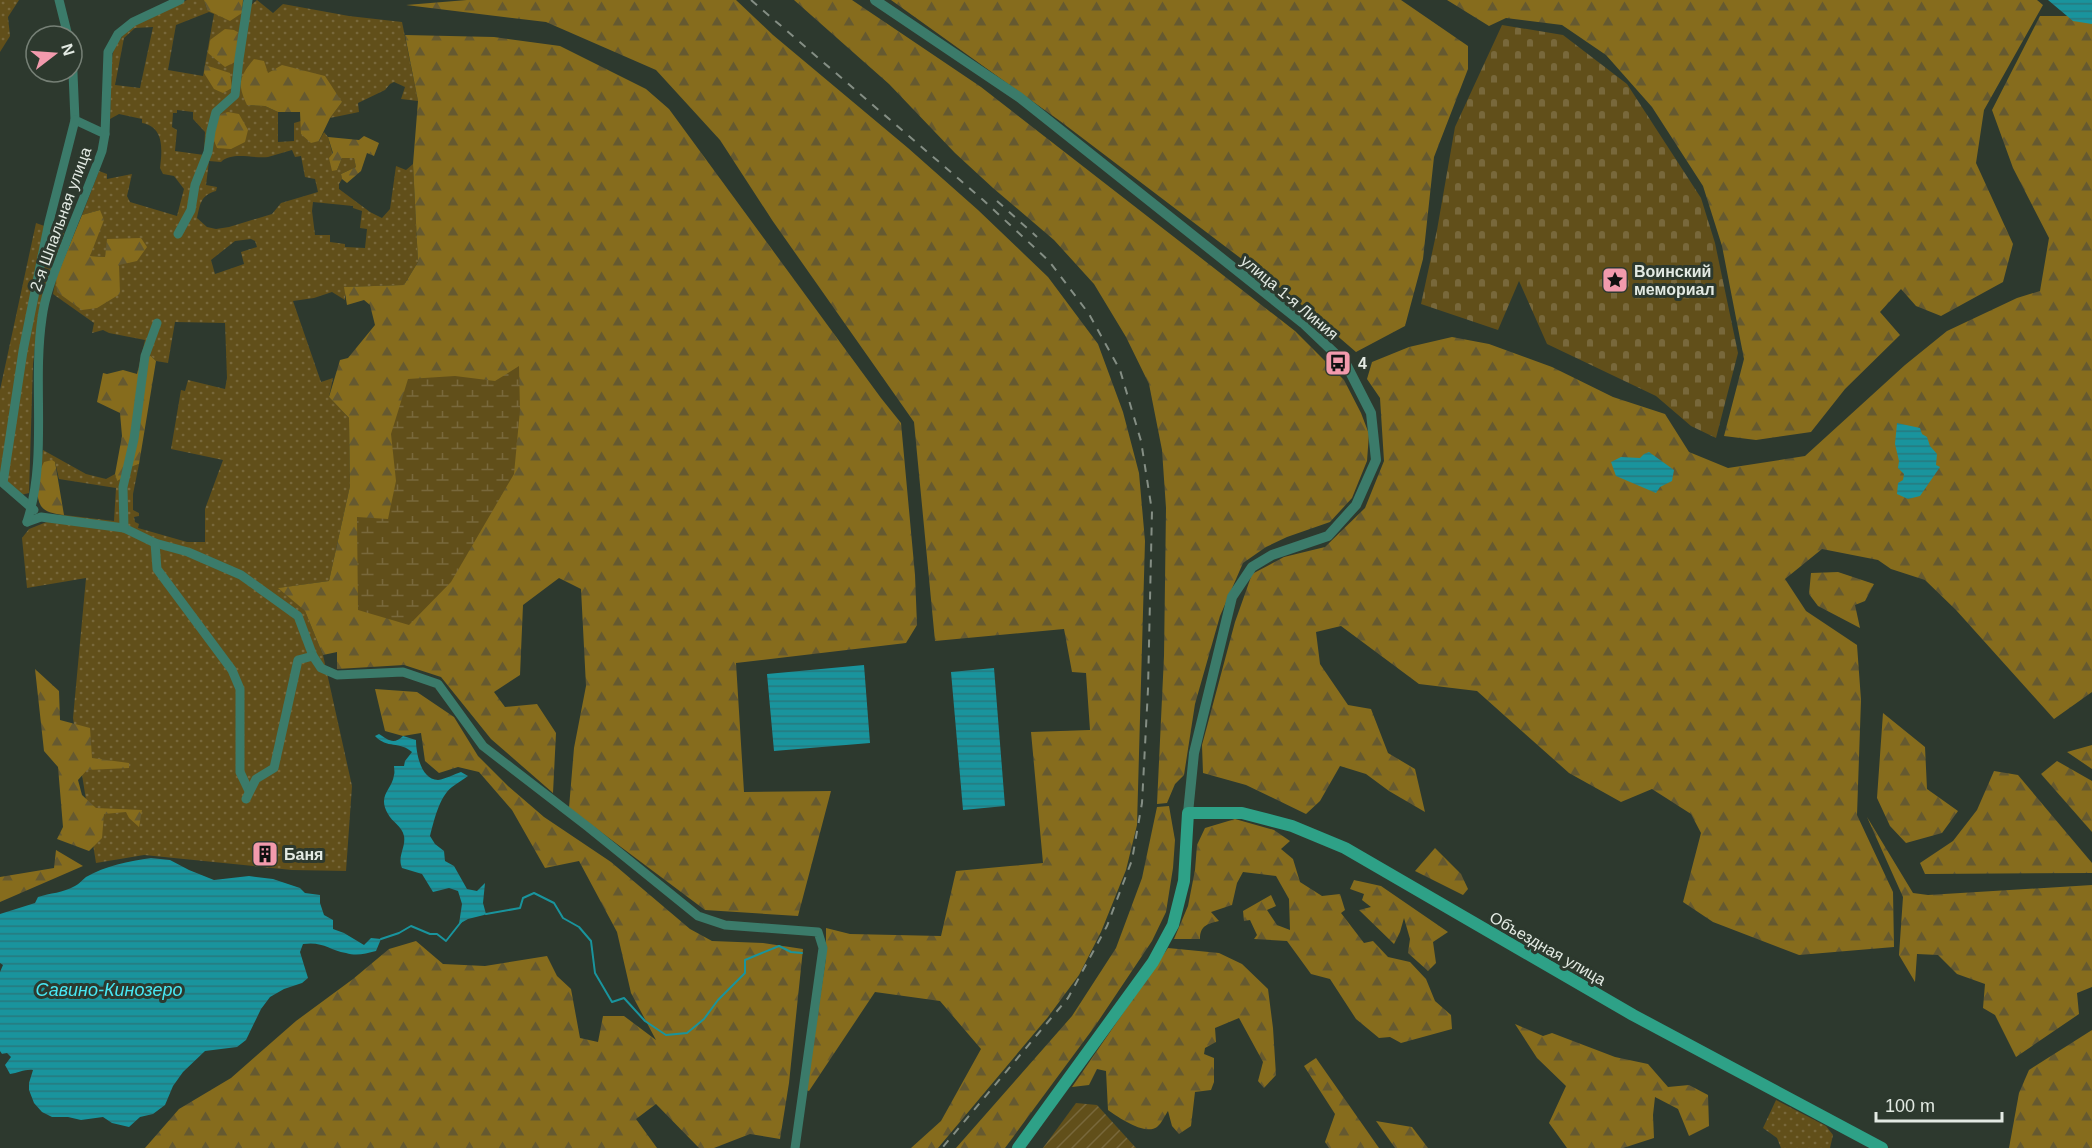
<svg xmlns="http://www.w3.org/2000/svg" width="2092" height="1148" viewBox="0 0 2092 1148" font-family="Arial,sans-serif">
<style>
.grass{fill:url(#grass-dots);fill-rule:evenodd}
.forest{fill:url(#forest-firs)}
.wetland{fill:url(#wetland-marsh)}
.cemetery{fill:url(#cemetery-stones)}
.garden{fill:url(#garden-furrows)}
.water{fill:url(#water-rules)}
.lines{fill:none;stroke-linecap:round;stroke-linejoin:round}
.stream{stroke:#19949d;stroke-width:2}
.minor{stroke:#3b7b6a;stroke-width:9}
.tertiary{stroke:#3b7b6a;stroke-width:10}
.secondary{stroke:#2ea187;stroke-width:12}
.rail{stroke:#848e84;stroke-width:2;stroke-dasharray:8 8;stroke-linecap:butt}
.labels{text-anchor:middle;stroke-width:6;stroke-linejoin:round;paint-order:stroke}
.street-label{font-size:16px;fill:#e3eae3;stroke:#2d392e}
.poi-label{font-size:16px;font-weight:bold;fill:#e3eae3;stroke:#2d392e;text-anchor:start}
.water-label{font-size:18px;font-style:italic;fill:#48e7f3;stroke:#2d392e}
</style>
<defs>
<pattern id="grass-dots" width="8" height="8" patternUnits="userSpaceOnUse" patternTransform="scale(1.5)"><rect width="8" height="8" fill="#614f1a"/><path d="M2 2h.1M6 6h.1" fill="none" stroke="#78683b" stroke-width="1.8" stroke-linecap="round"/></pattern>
<pattern id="forest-firs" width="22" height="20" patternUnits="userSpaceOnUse" patternTransform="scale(1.5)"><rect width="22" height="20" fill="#866c1d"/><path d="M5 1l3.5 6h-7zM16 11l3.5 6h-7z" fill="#655930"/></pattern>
<pattern id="wetland-marsh" width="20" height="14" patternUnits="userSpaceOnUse" patternTransform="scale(1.5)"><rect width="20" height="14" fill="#614f1a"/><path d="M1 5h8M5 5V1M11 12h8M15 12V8" fill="none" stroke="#78683b"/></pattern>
<pattern id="cemetery-stones" width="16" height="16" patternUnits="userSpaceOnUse" patternTransform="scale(1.5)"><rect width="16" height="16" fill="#614f1a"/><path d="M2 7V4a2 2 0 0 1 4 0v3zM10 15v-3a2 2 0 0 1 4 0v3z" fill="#78683b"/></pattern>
<pattern id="garden-furrows" width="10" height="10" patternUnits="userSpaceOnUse" patternTransform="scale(1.5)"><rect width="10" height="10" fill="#614f1a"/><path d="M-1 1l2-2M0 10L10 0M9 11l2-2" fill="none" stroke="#78683b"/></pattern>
<pattern id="water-rules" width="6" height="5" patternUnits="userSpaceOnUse" patternTransform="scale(1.5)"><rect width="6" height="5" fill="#19949d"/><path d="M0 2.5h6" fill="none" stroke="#28797e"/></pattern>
</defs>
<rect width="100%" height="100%" fill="#2d392e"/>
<g class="grass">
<path d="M0 0H19L8 17 10 36 0 52Z"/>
<path d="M187 0H204L207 10 242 13 257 0 273 13 283 4 349 16 402 22 418 101 401 99 405 87 394 82 390 84 385 90 358 103 359 112 330 118 342 102 247 105 265 106 278 112V142L294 141V123L301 121V134L319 141 324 132 328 137 337 170 342 158H354L356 167 341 174 342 179 339 184V189L370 212 382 218 390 209 396 166 406 170 413 164 418 262 404 285 345 287V300L332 292 314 298 293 301 321 382 333 378 329 397 349 418 350 486 329 581 279 588 305 611 323 655 352 786 346 871 292 870 144 855 96 863 73 718 86 578 27 588 22 538 29 529 64 515 114 521 116 488 59 479 55 462 39 471 43 450 86 474 106 479 115 474 117 481 125 469 139 464 133 494V510L139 513V516L134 517 135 522 139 524 138 528 187 542H205V509L223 460 171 449 181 390 185 391 188 380 225 389 227 378 225 323 175 322 168 363 156 361 151 356 141 357 145 340 109 333 103 330 92 333 94 323 53 294 56 278 120 294 108 239 105 257 90 256 100 210 82 215 99 171 107 174V179L132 174 127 196 130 202 177 216 184 189 174 176 163 174 160 168C162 151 165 127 142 123V119L119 114 110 119C111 101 109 68 113 53 120 25 164 10 187 0ZM209 12 214 14 203 76 168 70 176 25ZM153 27 140 88 115 85 124 38 135 28ZM177 110 193 112V119L205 132 204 155 175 151 177 130 172 127 173 113H177ZM292 150 295 157 301 156 305 177 315 179 318 192 281 203 272 214 229 227 216 229 207 227 197 218C200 204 201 195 216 191L217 187 206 185 209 161 221 162C232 151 254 159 268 157 276 155 284 152 292 150ZM313 202 353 206V208L362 211 360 228 367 229 365 248 345 247V244L330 242V235H315L312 211ZM251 239 255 241 257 247 241 252 244 264 215 274 211 260 235 241Z"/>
<path d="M36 223 64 233 39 313 33 364 29 493 21 495 0 478V390Z"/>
<path d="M1776 1100 1826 1126 1833 1135 1830 1148H1781L1777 1138 1763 1128Z"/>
</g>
<g class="forest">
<path d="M204 0H243L242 13 230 21 207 10Z"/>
<path d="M467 0H736L773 35 908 148 978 210 1048 277 1098 344 1123 412 1139 473 1145 541 1137 825 1126 870 1101 932 1079 975 1048 1017 938 1148H911L941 1121 981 1049 940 1001 875 992 809 1091 806 1090 826 958V928L850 934 941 936 956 871 1043 863 1031 732 1090 730 1086 673 1072 672 1064 629 935 641 914 422 772 220 720 140 656 70 546 22 406 5Z"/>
<path d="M794 0H852L981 87 1295 331 1344 380 1361 413 1369 434 1367 461 1352 498 1330 522 1287 537 1266 547 1243 563 1220 616 1195 704 1184 775 1175 784 1167 803 1157 804 1164 656 1166 508 1162 450 1149 384 1126 337 1094 284 1054 240 993 188 955 153 889 84Z"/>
<path d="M891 0H1401L1468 46V69L1434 157 1423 259 1405 326 1356 352 1297 301 1060 121Z"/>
<path d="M1447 0H2037L2043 5 1984 110 1976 163 2013 244 2003 282 1941 316 1916 306 1901 289 1880 312 1900 335 1845 389 1811 432 1756 440 1724 436 1744 359 1722 246 1703 186 1652 107 1606 55 1562 25 1506 18 1489 26Z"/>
<path d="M2040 16H2092V692L2054 719 1956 610 1925 580 1891 569 1878 560 1822 549 1785 579 1806 611 1857 645 1861 700 1857 815 1893 892 1894 947 1799 955 1713 922 1683 902 1701 833 1691 814 1652 789 1621 802 1569 773 1477 691 1419 684 1341 626 1316 632 1320 664 1348 705 1371 709 1388 753 1415 769 1425 812 1389 791 1366 774 1340 766 1320 801 1306 814 1246 785 1203 773 1202 745 1235 622 1252 574 1284 557 1325 547 1365 508 1384 461 1380 398 1367 379 1372 362 1409 347 1452 337 1489 344 1552 367 1613 397 1665 414 1689 452 1728 468 1805 456 1905 365 1947 331 2017 298 2040 291 2049 238 2013 168 1992 110Z"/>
<path d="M225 29 234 30 239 33 235 62 225 67 208 53 210 40Z"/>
<path d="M405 35 494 37 560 46 646 89 669 109 881 398 901 423 915 575 917 625 906 643 736 663 744 792 831 791 798 916 705 910 569 808 574 748 586 686 581 589 559 578 523 605 520 675 494 692 505 707 537 704 556 733 553 793 491 739 441 677 404 665 337 669V652L323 655 305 611 278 588 329 581 350 486 349 418 329 397 340 360 348 358 375 325 370 305 364 300 347 305 344 287 404 285 418 262 413 164 418 101Z"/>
<path d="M254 59 264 61 268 73 282 65 325 76 342 102 330 118 319 141 311 143 301 134 300 112H278L265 106 247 105C237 84 239 77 254 59Z"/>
<path d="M205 65 230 73 232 88 223 93 214 89 204 73Z"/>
<path d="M228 112 239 114 248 130 245 142 231 149 217 148 213 138 218 115Z"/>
<path d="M364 136 379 143 374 156 367 153 361 171 347 183 342 179 341 174 356 167 354 158H342L337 170 332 171 329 158 333 153 328 137 359 140Z"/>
<path d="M100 210 104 220 90 256 105 257 107 239 141 238 147 247 137 261 119 265 120 294 97 308 82 310 57 292 56 278 82 215Z"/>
<path d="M151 356 156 361 139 464 125 469 122 478 117 481 115 474 122 436 120 413 97 402 103 373 107 374 123 370 137 374 141 357Z"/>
<path d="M52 460 55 462 64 515C56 514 46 513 41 506 34 494 38 473 44 462Z"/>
<path d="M1838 572 1874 584 1865 601 1855 605 1860 628 1818 606 1809 594 1811 573Z"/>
<path d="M35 669 59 691 60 720 90 728 92 758 129 763V768L87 770 78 780 82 795 96 808 142 810 139 827 129 818 126 812 104 814 102 838 89 851 57 839 63 827 58 767 44 751Z"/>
<path d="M375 689 417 692 454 717 478 756 508 786 544 817 611 862 690 929 712 941 763 943 803 949 789 1083 780 1139 750 1134 714 1148H699L656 1104 636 1119 657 1148H145L179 1109 231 1078 296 1021 353 979 389 949 416 941 443 964 485 966 547 956 557 976 571 989 580 1038 598 1042 603 1016H624L656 1040 631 993 617 932 579 861 545 868 512 810 479 772 458 767 439 773 425 761 421 733 403 736 385 731Z"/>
<path d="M1883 713 1925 747 1927 789 1958 811 1942 833 1906 843 1890 826 1877 798Z"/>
<path d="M2092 745V769L2067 752Z"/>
<path d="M2057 761 2092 781V832L2041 774Z"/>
<path d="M1994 771 2018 775 2092 863V873L1925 874 1920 863 1953 841 1977 810Z"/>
<path d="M1169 806 1175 840 1173 868 1166 912 1152 941 1095 1026 1005 1148H956L1072 1016 1116 948 1142 878 1157 807Z"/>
<path d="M1867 817 1913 893 1928 895 2092 885V987L2077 993 2079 1014 2016 1057 1995 1015 1983 1008 1985 984 1957 974 1938 955 1917 954 1915 982 1899 955 1903 897Z"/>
<path d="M1235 819 1274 830 1290 841 1281 849 1293 859 1300 882 1322 896 1340 894 1345 910 1341 913 1364 943 1373 941 1388 957 1410 962 1426 979 1435 1001 1451 1015 1452 1029 1401 1043 1390 1037 1379 1038 1356 1019 1330 979 1311 974 1287 941 1254 939 1257 935 1250 920 1244 921 1243 911 1271 895 1276 906 1267 910 1277 925 1290 930 1289 899 1276 876 1243 872 1237 883 1232 905 1211 912 1219 921C1208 924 1200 925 1200 939H1174L1188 906 1195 870 1197 845 1205 828Z"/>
<path d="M1435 848 1461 874 1468 889 1463 895 1415 871Z"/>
<path d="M56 850 83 866 0 902V877L54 868Z"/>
<path d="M1354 880 1381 886 1448 932 1433 942 1436 963 1428 971 1408 953 1410 939 1404 918 1400 932 1394 944 1359 910 1371 907 1362 900 1364 894 1350 889Z"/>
<path d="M1168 948 1219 953 1242 964 1268 989 1273 1028 1276 1075 1264 1088 1258 1081 1263 1062 1239 1018 1215 1028 1216 1042 1205 1048 1204 1054 1214 1058V1082L1211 1090 1195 1092 1191 1126 1179 1134 1172 1126 1168 1111C1165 1115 1162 1123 1157 1127 1145 1136 1118 1117 1108 1110L1106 1071 1097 1069 1089 1085 1072 1087Z"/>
<path d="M1515 1024 1543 1036 1552 1033 1615 1057 1648 1064 1668 1087 1689 1085 1708 1095 1709 1126 1689 1136 1678 1109 1655 1097 1653 1115 1654 1138 1623 1148H1567L1549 1123 1566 1086 1537 1058Z"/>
<path d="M2092 1030V1148H2009L2019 1093 2029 1070Z"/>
<path d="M1316 1058 1379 1148H1329L1325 1142 1335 1114 1304 1066Z"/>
<path d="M1376 1121 1412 1127 1428 1148H1395Z"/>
</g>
<path class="wetland" d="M519 366 520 410 514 474 451 582 409 625 358 610 357 517 388 519 396 481 391 434 408 379 455 376 495 381Z"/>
<path class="cemetery" d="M1502 25 1563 35 1627 84 1701 198 1715 243 1738 353 1716 438 1691 426 1656 396 1547 344 1519 281 1498 330 1421 304 1437 230 1455 127Z"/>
<path class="garden" d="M1076 1103 1097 1105 1136 1148H1043Z"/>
<g class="water">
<path d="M2048 0H2092V24L2073 21Z"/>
<path d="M1897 423 1920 428 1922 434 1927 437 1930 446 1937 454 1936 465 1940 467 1920 496 1908 499 1897 494 1898 483 1903 480 1904 474 1898 468 1899 461 1895 444Z"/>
<path d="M1649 452 1674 470 1672 481 1660 487 1656 493 1616 476 1611 462 1621 457 1640 458 1644 454Z"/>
<path d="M864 665 870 743 774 751 767 674Z"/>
<path d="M994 668 1005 806 963 810 951 672Z"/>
<path d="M379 734C388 740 394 745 403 736L416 740C416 753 421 780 438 780 446 779 454 774 461 772L468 776C463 780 457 783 452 787 439 797 434 821 430 836L435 844 444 851 445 861 454 866 467 889 477 891 485 883 483 903 486 914 484 915 468 919 459 924 462 904 458 891 449 888 433 892 422 874 402 868C397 856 406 848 404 836 402 826 392 822 388 814 377 795 392 790 394 775 395 772 394 769 394 766H404L405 761 412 752C400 741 387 749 375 736Z"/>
<path d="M151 858 170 860 189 870 214 880 249 876 273 879 300 888 305 893 320 895V903L324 915 333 920V929L344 933 364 945 371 938 381 939 376 951C365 954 356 956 346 953 329 950 323 941 303 944L300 952 308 978 302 983 284 989 270 997 261 1009 246 1040 237 1047 205 1051 183 1072 173 1086 165 1105 153 1114 140 1117 129 1127 112 1123 103 1117 81 1120 68 1117H52L42 1112 34 1103 29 1090V1083L33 1070C25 1069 18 1073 10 1074L5 1065 11 1057 7 1053 2 1054 0 1051V972L3 965 0 963V914L35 903 38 897C50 893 63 893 75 886 79 884 82 880 86 877 105 866 129 861 151 858Z"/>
</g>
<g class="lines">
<g class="stream">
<path d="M486 914 520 908 523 898 534 893 554 903 563 918 579 927 591 941 595 973 612 1002 624 998 645 1021 666 1035 687 1033 704 1019 718 1000 745 973V960L779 946 791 952 802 953"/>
<path d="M381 939 399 933 411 926 430 934H437L446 941 461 922"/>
</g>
<g class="minor">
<path d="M59 0 68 36"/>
<path d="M72 50 75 120 105 134"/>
<path d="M178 234 191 210 195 185 208 152 211 131 216 112 235 95 239 59 248 0"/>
<path d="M34 510 3 483 23 351 49 222 75 120"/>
<path d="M27 522 41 517 124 528 155 543 188 552 241 575 298 616 313 656 321 668 337 675 403 672 438 684 483 746 588 827 698 916 725 925 818 932 823 948 795 1148"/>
<path d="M27 522C48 457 32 386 42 318 45 293 56 268 65 245 77 214 90 183 102 151L105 134 108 52 118 34 133 22 180 0"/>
<path d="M124 528 123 487 134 439 145 356 157 323"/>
<path d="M155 543 157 569 232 670 240 689V772L249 791"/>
<path d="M246 799 256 779 274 768 298 660 313 656"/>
</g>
<path class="tertiary" d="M875 0 1019 97 1303 323 1346 364 1371 413 1376 460 1356 505 1328 536 1272 555 1252 567 1232 597 1194 753 1188 813"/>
<path class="secondary" d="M1018 1148 1153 962 1173 925 1184 881 1188 813H1242L1292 826 1345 848 1633 1015 1882 1148"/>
<g class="rail">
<path d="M751 0 982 199 1049 261 1089 314 1120 370 1141 441 1152 511 1148 689 1142 803 1132 860 1107 926 1068 998 942 1148"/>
<path d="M997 201 1037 237"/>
</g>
</g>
<defs>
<symbol id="sight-square" viewBox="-11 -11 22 22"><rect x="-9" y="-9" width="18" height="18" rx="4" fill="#f29aad" stroke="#2d392e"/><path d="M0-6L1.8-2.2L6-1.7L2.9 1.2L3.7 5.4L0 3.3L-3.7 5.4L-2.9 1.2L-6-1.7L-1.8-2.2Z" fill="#111"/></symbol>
<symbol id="bus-square" viewBox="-11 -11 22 22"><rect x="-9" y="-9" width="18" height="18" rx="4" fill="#f29aad" stroke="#2d392e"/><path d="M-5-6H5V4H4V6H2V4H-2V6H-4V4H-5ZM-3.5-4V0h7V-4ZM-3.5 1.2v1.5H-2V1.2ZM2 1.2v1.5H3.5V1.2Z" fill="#111"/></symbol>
<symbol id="building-square" viewBox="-11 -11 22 22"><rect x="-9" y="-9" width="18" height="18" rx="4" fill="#f29aad" stroke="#2d392e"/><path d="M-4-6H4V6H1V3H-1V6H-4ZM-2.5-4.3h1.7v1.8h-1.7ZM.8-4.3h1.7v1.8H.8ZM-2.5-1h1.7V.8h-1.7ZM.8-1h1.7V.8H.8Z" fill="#111"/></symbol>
</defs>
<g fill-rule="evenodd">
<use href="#sight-square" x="1600" y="265" width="30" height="30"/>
<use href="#bus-square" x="1323" y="348" width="30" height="30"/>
<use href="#building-square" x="250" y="839" width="30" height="30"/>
</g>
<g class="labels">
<g class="street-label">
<text transform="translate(60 219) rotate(-70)" y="6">2-я Шпальная улица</text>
<text transform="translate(1290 297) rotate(40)" y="6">улица 1-я Линия</text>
<text transform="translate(1548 948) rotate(30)" y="6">Объездная улица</text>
</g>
<g class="poi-label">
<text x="1634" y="277">Воинский<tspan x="1634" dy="18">мемориал</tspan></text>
<text x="1358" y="369">4</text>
<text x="284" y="860">Баня</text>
</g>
<g class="water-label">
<text x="109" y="996">Савино-Кинозеро</text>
</g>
</g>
<g transform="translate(54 54) rotate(73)"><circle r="28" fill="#2d392e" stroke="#768076" stroke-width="1.5"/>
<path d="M0-4.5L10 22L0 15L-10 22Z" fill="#f29aad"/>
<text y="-9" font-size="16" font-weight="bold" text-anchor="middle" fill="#e3eae3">N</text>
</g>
<path d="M1876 1112v9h126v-9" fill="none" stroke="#e3eae3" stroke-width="3"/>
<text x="1885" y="1112" font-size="18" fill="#e3eae3" stroke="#2d392e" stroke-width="4.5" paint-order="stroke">100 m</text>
</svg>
